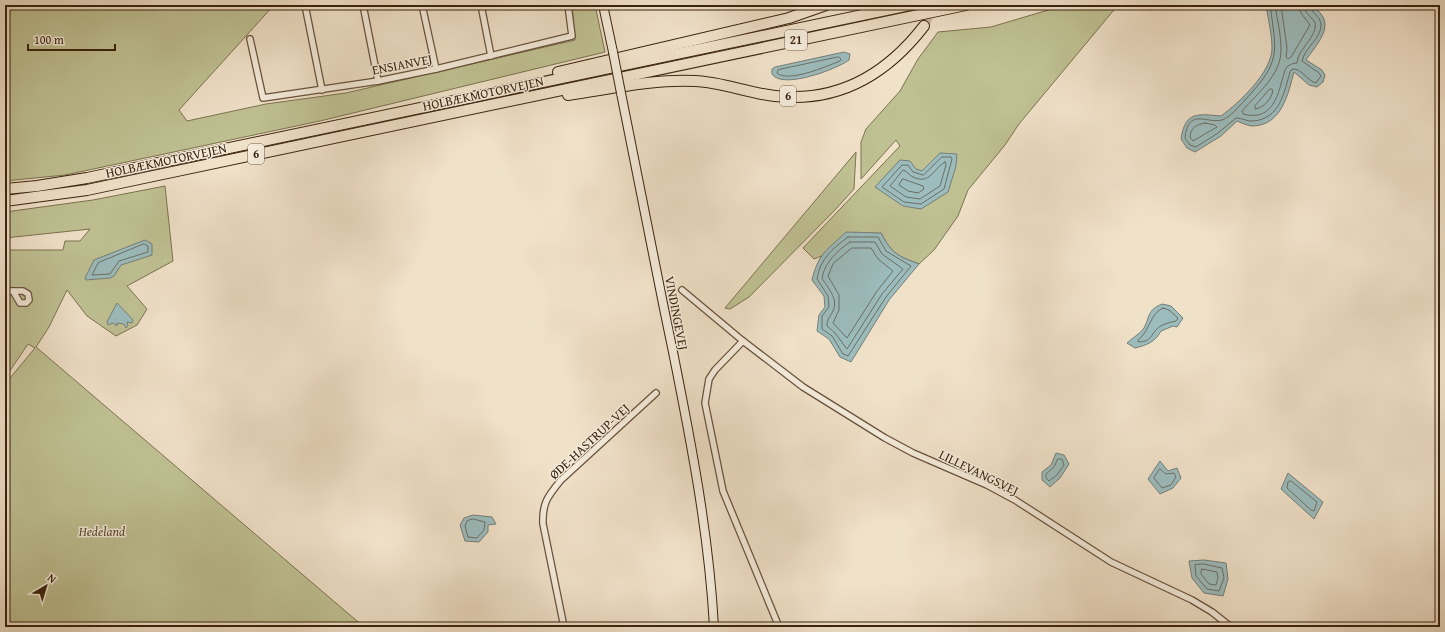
<svg xmlns="http://www.w3.org/2000/svg" width="1445" height="632" viewBox="0 0 1445 632" font-family="'Gentium Book Plus',serif">
<style>
.green{fill:#bfc193;stroke:#7c7250}
.water{fill:#9cbcbd;stroke:#757e77}
.lines{fill:none;stroke-linecap:round;stroke-linejoin:round}
.shore{stroke:#6b6f65;stroke-width:1}
.motorway-tunnel{stroke:#ccbba3;stroke-width:10;stroke-dasharray:10 5;stroke-linecap:butt}
.minor-casing{stroke:#68523c;stroke-width:8}
.secondary-casing{stroke:#3a220d;stroke-width:10}
.motorway-casing{stroke:#3a220d;stroke-width:12}
.minor{stroke:#f5ecdc;stroke-width:5.5}
.secondary{stroke:#f5ecdc;stroke-width:8}
.motorway{stroke:#f0e1c9;stroke-width:10}
.secondary-bridge-casing{stroke:#3a220d;stroke-width:10;stroke-linecap:butt}
.secondary-bridge{stroke:#f5ecdc;stroke-width:8}
.labels{text-anchor:middle;stroke-width:3;stroke-linejoin:round;paint-order:stroke}
.shield{fill:#f5ecdc;stroke:#725f4b;stroke-width:1}
.shield-label{font-size:12px;font-weight:bold;fill:#3a220d}
.street-label{font-size:13px;fill:#3a220d;stroke:#f5ecdc}
.park-label{font-size:13px;font-style:italic;fill:#5b4a2e;stroke:#f5ecdc}
</style>
<rect width="100%" height="100%" fill="#f0e1c9"/>
<filter id="stains"><feTurbulence type="fractalNoise" baseFrequency=".005" numOctaves="4"/><feColorMatrix values="0 0 0 0 .2 0 0 0 0 .09 0 0 0 0 .02 0 0 0 .5 -.17"/></filter>
<radialGradient id="worn" r=".72"><stop offset=".6" stop-color="#630" stop-opacity="0"/><stop offset="1" stop-color="#630" stop-opacity=".3"/></radialGradient>
<g class="green">
<path d="M5 5H274L179 110 187 121 266 104 346 93 575 40 572 5H595L605 52 320 121 65 175 5 181Z"/>
<path d="M1065 5H1118L1019 124 1005 145 968 190 958 216 934 250 919 264C898 256 892 254 881 233L814 259 803 248 900 146 896 140 861 179V142L866 129 900 91 918 59 938 32 991 27Z"/>
<path d="M856 152 854 189 834 211 749 297 730 309 725 308Z"/>
<path d="M165 186 173 261 127 286 147 309 137 325 116 336 87 316 67 290 49 327 36 347 364 627H5V384L35 348 28 344 5 378V250H63L65 241H80L90 229 5 238V212L93 200Z"/>
</g>
<g class="water">
<path d="M1266 5H1313C1316 9 1321 13 1323 17 1331 31 1313 49 1306 60L1322 70 1325 75 1323 82 1317 87 1309 85 1294 72C1288 94 1282 125 1253 126 1248 126 1242 123 1237 121L1221 136 1195 152 1187 148 1181 139C1185 111 1198 114 1221 116 1239 103 1272 72 1272 48 1272 34 1268 19 1266 5Z"/>
<path d="M844 52 850 54 849 60C837 69 782 90 772 74V69L775 67Z"/>
<path d="M940 153 957 154 956 166 948 192 921 209 903 206 875 187 900 160 910 161 916 169 922 171Z"/>
<path d="M846 232 881 233C892 254 898 256 919 264L889 300 851 362 840 357 829 339 817 331 819 315 825 307 824 296 812 280C818 254 827 250 846 232Z"/>
<path d="M145 240 152 244V255L121 265 114 276 110 278 86 280 85 278 94 260Z"/>
<path d="M117 303 133 320 132 323 127 322 128 326 126 328 124 324 117 323V326L113 323 108 325 107 322Z"/>
<path d="M1162 304 1171 306 1183 318 1177 327 1173 326 1161 331C1155 342 1147 345 1135 348L1127 343C1132 338 1140 334 1144 328 1150 317 1147 310 1162 304Z"/>
<path d="M1056 453 1064 455 1069 464 1060 478 1050 487 1042 480V472L1051 465Z"/>
<path d="M1160 461 1168 471 1177 468 1181 478 1173 488 1160 494 1148 479Z"/>
<path d="M1288 473 1323 502 1314 519 1281 489Z"/>
<path d="M473 515 492 517 496 524 488 525V532L479 542 465 541 460 525 464 518Z"/>
<path d="M1204 560 1226 563 1228 579 1223 596 1204 593 1192 578 1189 561Z"/>
</g>
<g class="lines">
<g class="shore">
<path d="M1270 5C1277 55 1281 61 1245 100 1239 106 1231 117 1222 120 1207 124 1188 107 1185 138L1190 145 1196 147 1218 133 1236 118C1242 118 1248 122 1254 121 1280 118 1284 93 1290 72L1292 69C1302 68 1307 81 1316 83L1321 76 1319 73 1302 61C1305 47 1322 38 1321 24 1320 16 1311 13 1310 5"/>
<path d="M1275 5C1277 19 1281 34 1281 49 1282 74 1257 94 1242 111L1243 114C1269 121 1277 101 1282 80 1284 76 1284 69 1288 66 1291 64 1294 63 1297 63 1298 48 1318 37 1315 22L1306 12 1305 5"/>
<path d="M1281 5 1287 48 1286 57 1288 59 1291 57 1310 25 1301 13 1299 5"/>
<path d="M839 57 841 59 840 61C827 66 789 83 777 73L778 70Z"/>
<path d="M1270 89H1272L1273 91C1271 99 1264 108 1255 109V106Z"/>
<path d="M1205 123 1215 125 1217 127 1193 141 1190 137C1191 127 1196 125 1205 123Z"/>
<path d="M942 157H951L952 159 944 189 921 204 904 202 882 187 902 165H908L913 172 923 175Z"/>
<path d="M945 162 946 165 940 186 920 199 906 197 890 186 903 170C907 171 909 175 913 177 930 185 933 169 945 162Z"/>
<path d="M903 179 923 186 924 189 918 193 908 191 899 185Z"/>
<path d="M848 237H878L886 251 911 266 886 297 848 356 843 354 832 336 822 329V316L829 307 828 296 817 279C820 259 832 249 848 237Z"/>
<path d="M850 242H875L882 254 903 269 882 294 847 349 835 333 827 326C827 319 830 317 833 311 839 299 827 287 822 278 825 262 837 251 850 242Z"/>
<path d="M144 244 148 246V252L119 261 110 274 92 275 98 263Z"/>
<path d="M852 248H871L878 259 893 271 877 291 847 338 833 323 839 310V295L828 276 833 264Z"/>
<path d="M1163 308 1169 310 1178 318 1176 321C1172 322 1162 324 1158 328 1150 335 1152 342 1138 342V340C1150 331 1150 313 1163 308Z"/>
<path d="M1058 459H1062L1064 465 1057 475 1049 481 1046 478V474L1054 467Z"/>
<path d="M1160 469 1166 474 1174 473 1176 477 1171 485 1162 488 1154 478Z"/>
<path d="M1291 481 1317 502 1314 511 1311 510 1287 488 1288 482Z"/>
<path d="M473 519 485 522 484 530 477 538 468 537 465 526 467 521Z"/>
<path d="M1204 564 1222 568 1224 578 1219 591 1207 589 1196 576 1195 565Z"/>
<path d="M1202 569 1217 572 1218 578 1216 585 1209 584 1201 574Z"/>
</g>
<path class="motorway-tunnel" d="M924 26 933 5"/>
<defs>
<g id="minor">
<path d="M305 5 322 90"/>
<path d="M363 5 378 81"/>
<path d="M422 5 436 69"/>
<path d="M481 5 491 56"/>
<path d="M250 39 263 98 378 81 436 69 572 36 568 5"/>
<path d="M682 290 743 341"/>
<path d="M5 291H23L28 294 29 300 26 303H20L13 291"/>
<path d="M564 627 543 524C542 503 548 496 561 480L656 393"/>
<path d="M779 627 723 491 705 403 709 379 715 370 743 341 803 387 885 438 913 453 987 485 1015 500 1111 562 1192 600 1212 612 1231 627"/>
</g>
<g id="secondary">
<path d="M603 5 613 52"/>
<path d="M621 93C638 180 655 266 673 352 691 442 709 534 714 627"/>
</g>
<g id="motorway">
<path d="M558 72 789 18 826 5"/>
<path d="M568 95C610 89 652 79 695 81 722 82 748 93 775 96 838 103 887 74 924 26"/>
<path d="M5 189 37 186 87 178 910 5"/>
<path d="M5 201 87 190 966 5"/>
</g>
</defs>
<use href="#minor" class="minor-casing"/>
<use href="#secondary" class="secondary-casing"/>
<use href="#motorway" class="motorway-casing"/>
<use href="#minor" class="minor"/>
<use href="#secondary" class="secondary"/>
<use href="#motorway" class="motorway"/>
<defs>
<path id="secondary-bridge" d="M613 52 621 93"/>
</defs>
<use href="#secondary-bridge" class="secondary-bridge-casing"/>
<use href="#secondary-bridge" class="secondary-bridge"/>
</g>
<g class="labels">
<g class="shield">
<rect x="785" y="30" width="22" height="20" rx="3"/>
<rect x="780" y="86" width="16" height="20" rx="3"/>
<rect x="248" y="144" width="16" height="20" rx="3"/>
</g>
<g class="shield-label">
<text x="796" y="44">21</text>
<text x="788" y="100">6</text>
<text x="256" y="158">6</text>
</g>
<g class="street-label">
<text transform="translate(402 64) rotate(-11)" y="5">ENSIANVEJ</text>
<text transform="translate(483 93) rotate(-12)" y="5">HOLBÆKMOTORVEJEN</text>
<text transform="translate(166 160) rotate(-12)" y="5">HOLBÆKMOTORVEJEN</text>
<text transform="translate(677 313) rotate(79)" y="5">VINDINGEVEJ</text>
<text transform="translate(589 441) rotate(-43)" y="5">ØDE-HASTRUP-VEJ</text>
<text transform="translate(979 472) rotate(26)" y="5">LILLEVANGSVEJ</text>
</g>
<g class="park-label">
<text x="102" y="536">Hedeland</text>
</g>
</g>
<rect width="1445" height="632" fill="none" stroke="#f0e1c9" stroke-width="20"/>
<rect x="6" y="6" width="1433" height="620" fill="none" stroke="#3a220d" stroke-width="2"/>
<rect x="10" y="10" width="1425" height="612" fill="none" stroke="#3a220d"/>
<g transform="translate(46 586) rotate(38)" stroke="#f5ecdc" stroke-width="3" paint-order="stroke">
<path d="M0-3L7 15L0 10L-7 15Z" fill="#3a220d"/>
<text y="-6" font-size="11" font-weight="bold" text-anchor="middle" fill="#3a220d">N</text>
</g>
<path d="M28 44v6h87v-6" fill="none" stroke="#3a220d" stroke-width="2"/>
<text x="34" y="44" font-size="12" fill="#3a220d" stroke="#f5ecdc" stroke-width="3" paint-order="stroke">100 m</text>
<rect width="100%" height="100%" filter="url(#stains)"/>
<rect width="100%" height="100%" fill="url(#worn)"/>
</svg>
